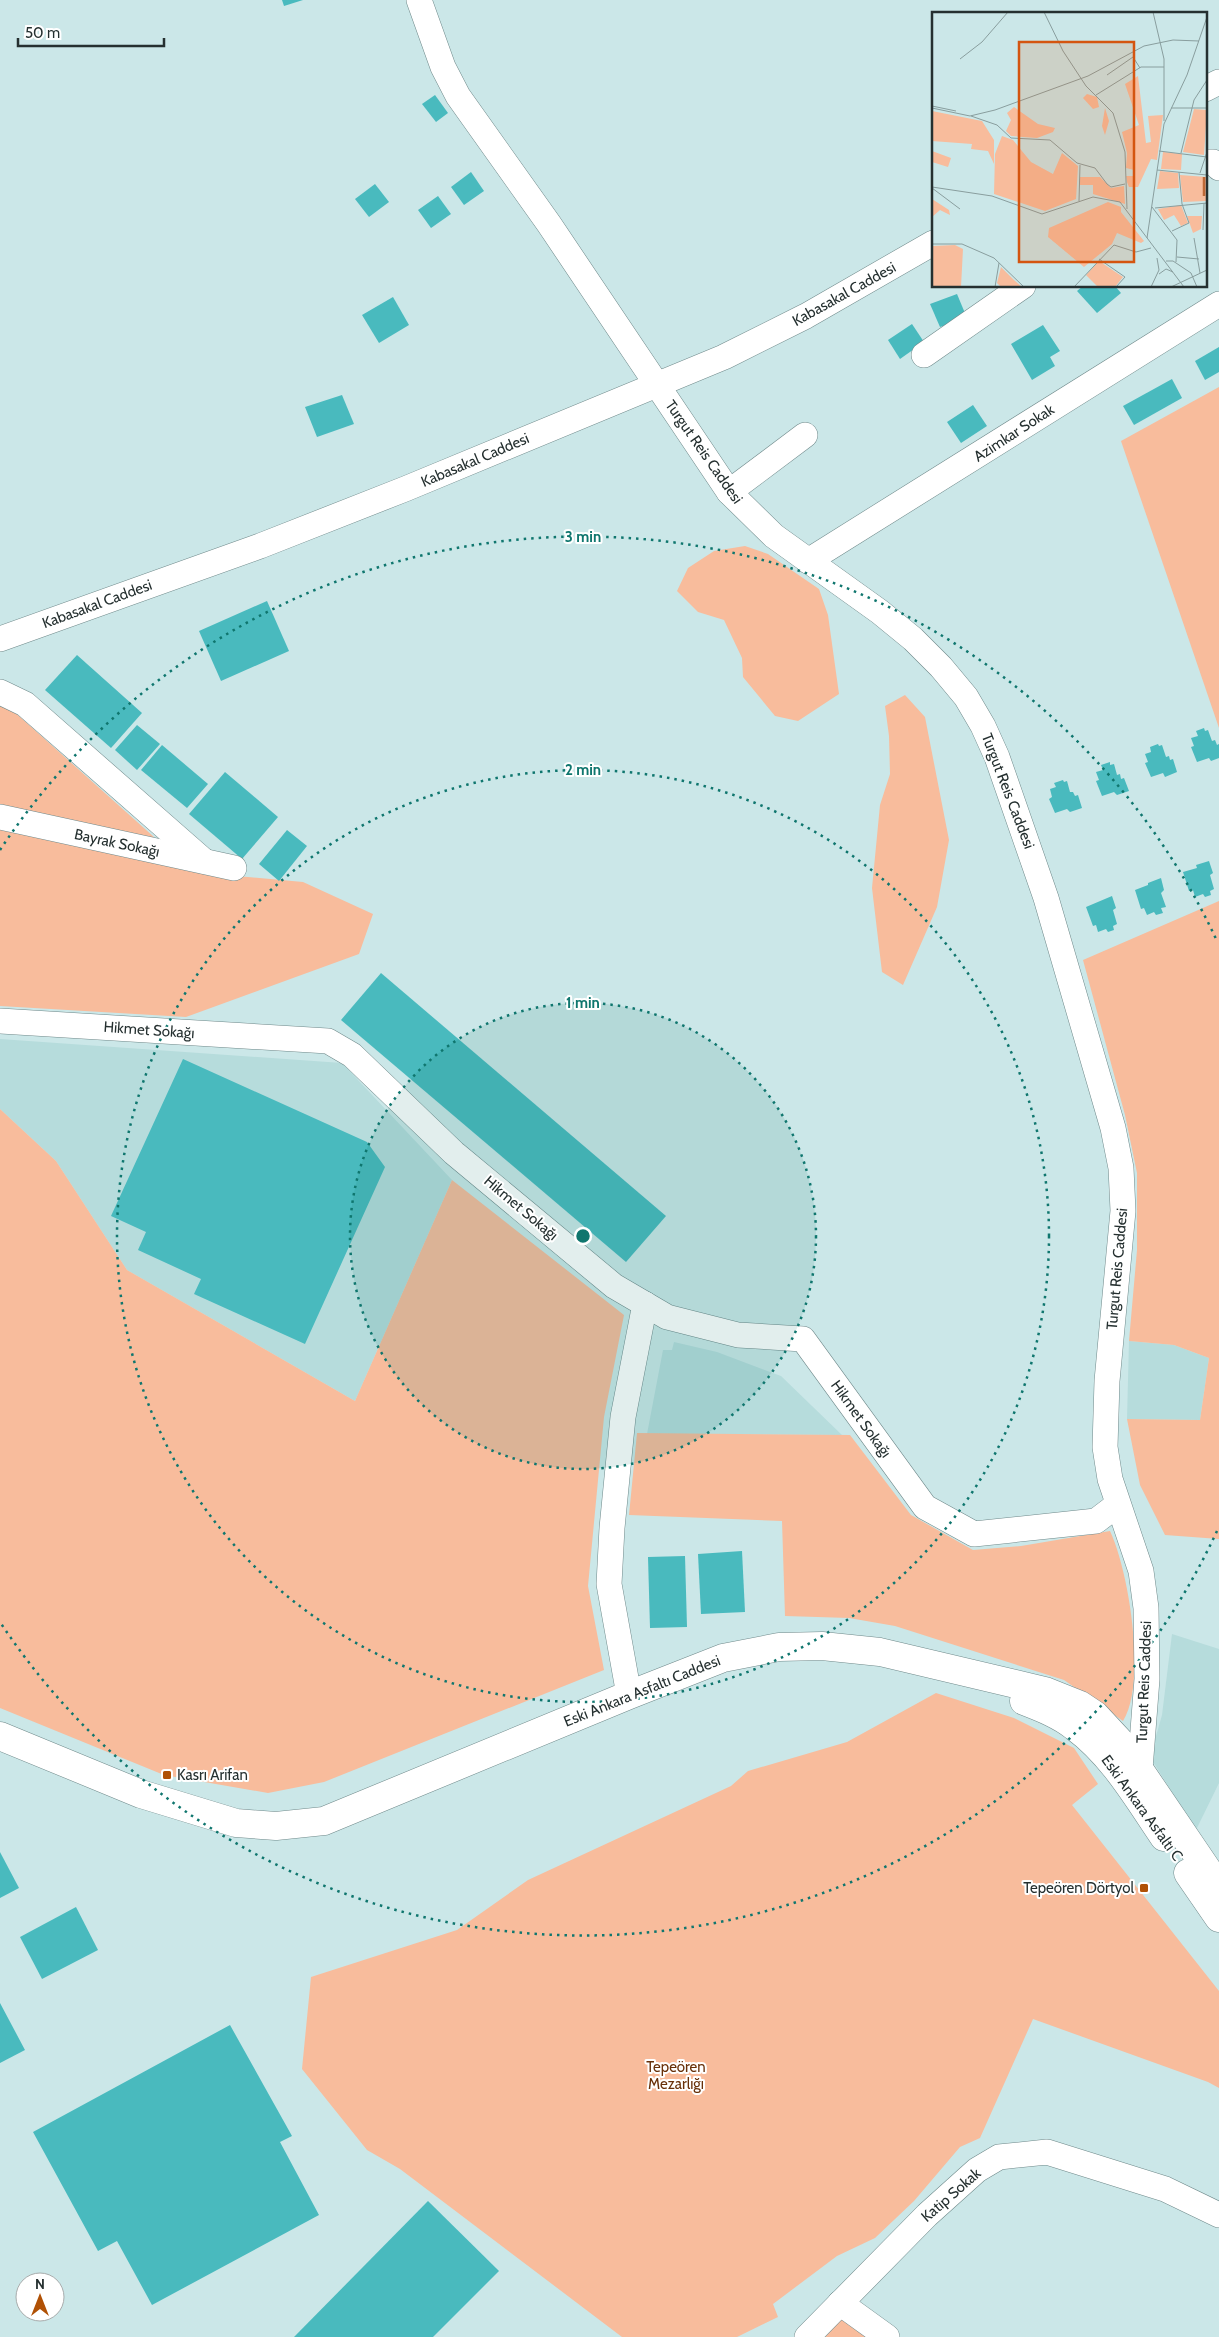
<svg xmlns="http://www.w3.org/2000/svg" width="1219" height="2337" viewBox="0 0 1219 2337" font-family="Cabin,sans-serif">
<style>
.built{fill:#b6dcdc}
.green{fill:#f8bc9c}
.building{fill:#49babe}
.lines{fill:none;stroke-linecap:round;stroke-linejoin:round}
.minor-casing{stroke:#6f898a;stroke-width:26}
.major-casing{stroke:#6f898a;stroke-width:29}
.minor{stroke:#fff;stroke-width:25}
.major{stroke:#fff;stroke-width:28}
.ring{fill:none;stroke:#0f766e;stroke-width:2.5;stroke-dasharray:2.5 5}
.poi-dot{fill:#b05105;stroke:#fff;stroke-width:2}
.labels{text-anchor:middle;stroke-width:4;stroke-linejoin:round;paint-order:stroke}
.street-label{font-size:15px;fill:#253030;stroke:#fff}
.poi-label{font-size:15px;fill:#253030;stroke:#fff;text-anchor:start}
.park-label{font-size:15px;fill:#683009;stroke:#fff}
.inset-river{fill:none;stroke:#be6937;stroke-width:2.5}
.inset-road{fill:none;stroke:#899e9e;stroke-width:1}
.view{fill:#d45510;fill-opacity:0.15;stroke:#d45510;stroke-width:2.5}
.inset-edge{fill:none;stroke:#253030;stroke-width:2.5}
.centre{fill:#0f766e;stroke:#fff;stroke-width:2.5}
.ring-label{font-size:15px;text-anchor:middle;font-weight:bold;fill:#0f766e;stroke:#fff;stroke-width:4;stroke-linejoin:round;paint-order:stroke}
</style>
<rect width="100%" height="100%" fill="#cbe7e8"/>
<g class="built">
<path d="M0 1039 342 1063 452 1180 355 1401 127 1270 56 1161 0 1109Z"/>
<path d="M1129 1341 1174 1345 1209 1358 1200 1420 1127 1419Z"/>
<path d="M674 1342 717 1352 781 1376 842 1435 647 1434 663 1350H672Z"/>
<path d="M1172 1634 1219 1649V1783L1196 1830 1150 1757 1162 1715Z"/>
</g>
<g class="green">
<path d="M1219 387V728L1121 441Z"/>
<path d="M745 546 768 554 819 589 828 615 839 694 798 721 775 716 743 677 742 658 724 620 698 612 677 591 688 568 714 551Z"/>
<path d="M905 695 925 717 949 840 937 907 903 985 882 972 872 888 880 805 890 774 889 736 885 706Z"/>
<path d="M0 706 9 707 193 872 303 882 373 914 359 954 186 1017 0 1006Z"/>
<path d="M1219 901V1539L1165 1535 1140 1485 1127 1419 1200 1420 1209 1358 1174 1345 1129 1341 1137 1250V1173L1125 1115 1083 960Z"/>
<path d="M0 1109 56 1161 127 1270 355 1401 452 1180 624 1315 604 1417 588 1586 604 1670 324 1782 268 1793 164 1775 0 1708Z"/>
<path d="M637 1433 850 1435 911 1515 973 1550 1021 1546 1110 1531C1129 1571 1147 1683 1123 1721L1064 1680 895 1626 849 1618 785 1616 782 1521 629 1515Z"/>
<path d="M936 1693 1014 1718 1074 1748 1098 1784 1072 1805 1219 1991V2088L1208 2082 1033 2019 980 2138 960 2147 914 2201 875 2238 837 2256 773 2304 778 2317 737 2337H622L400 2169 367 2150 302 2069 311 1977 457 1930 528 1880 731 1786 748 1771 847 1742Z"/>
<path d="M843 2317 871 2337H825Z"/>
</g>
<g class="building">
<path d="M282 0H303L284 6Z"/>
<path d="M435 95 448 113 436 122 422 104Z"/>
<path d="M471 172 484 191 464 205 451 187Z"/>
<path d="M375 184 389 202 369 217 355 199Z"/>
<path d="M438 196 451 214 431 228 418 210Z"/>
<path d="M1083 286H1115L1121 293 1097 313 1077 291Z"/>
<path d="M957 294 967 318 940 327 930 304Z"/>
<path d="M393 297 409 325 379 343 362 315Z"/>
<path d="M912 324 924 342 900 359 888 340Z"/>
<path d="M1043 325 1060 351 1050 357 1055 366 1032 380 1011 344Z"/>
<path d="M1219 347V372L1205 380 1195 361Z"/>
<path d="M1172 379 1182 398 1134 425 1123 406Z"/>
<path d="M342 395 354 424 317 437 305 407Z"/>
<path d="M973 405 987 426 961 443 947 422Z"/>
<path d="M267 601 289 651 221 681 199 631Z"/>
<path d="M77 655 142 713 111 748 45 690Z"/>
<path d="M137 725 160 744 137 770 115 750Z"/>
<path d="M1204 728 1205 731 1208 730 1212 741 1215 740 1217 745 1219 744V758L1211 761 1209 758 1197 762 1191 747 1194 746 1191 738 1198 736 1196 731Z"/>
<path d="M1158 744 1159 746 1162 745 1166 757 1169 756 1170 760 1173 759 1177 772 1165 777 1163 773 1151 777 1145 763 1148 762 1145 754 1151 752 1150 747Z"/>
<path d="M162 745 208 784 187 808 141 770Z"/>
<path d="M1110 762V765L1114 764 1117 775 1120 774 1121 779 1124 778 1129 791 1117 795 1114 792 1102 796 1096 781 1099 780 1096 772 1103 770 1101 765Z"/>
<path d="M225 772 278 817 242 859 189 814Z"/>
<path d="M1063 780 1064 782 1067 781 1070 792H1073L1075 796 1078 795 1082 808 1070 812 1067 809 1055 813 1049 799 1052 797 1050 789 1056 787 1054 783Z"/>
<path d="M287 830 307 846 279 881 259 864Z"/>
<path d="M1209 861 1213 873 1210 875 1214 889 1210 891 1211 895 1205 897 1203 894 1195 897 1193 890 1189 891 1183 872 1197 868 1196 865Z"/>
<path d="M1161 878 1164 890 1161 893 1166 907 1161 908 1163 913 1156 915 1154 912 1147 915 1144 908 1141 909 1135 890 1148 885V883Z"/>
<path d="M1112 896 1116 908 1113 910 1117 924 1113 926 1114 930 1108 932 1106 929 1098 932 1096 925 1093 926 1086 907Z"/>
<path d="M381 973 666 1216 626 1262 341 1020Z"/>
<path d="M183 1059 367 1142 385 1167 305 1344 194 1294 201 1279 138 1250 146 1232 111 1216Z"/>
<path d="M742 1551 745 1612 701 1614 698 1554Z"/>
<path d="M685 1556 687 1627 650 1628 648 1557Z"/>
<path d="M0 1852 19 1888 0 1898Z"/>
<path d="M76 1907 98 1950 42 1979 20 1937Z"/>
<path d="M0 2003 25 2050 0 2063Z"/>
<path d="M230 2025 292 2136 280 2142 319 2215 152 2305 117 2241 98 2251 33 2132Z"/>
<path d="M428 2201 499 2271 433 2337H294Z"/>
</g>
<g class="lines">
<defs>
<g id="minor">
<path d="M419 0 443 67 458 96 549 224 729 492 774 536 880 612 913 639 941 667 966 697 983 726 997 757 1046 898 1113 1128 1121 1168 1123 1211 1107 1381 1105 1447 1110 1479 1141 1571 1146 1608 1147 1679 1140 1769"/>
<path d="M1205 89 1219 82"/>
<path d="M1205 162H1213L1219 168"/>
<path d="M924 355 1023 286"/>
<path d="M729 492 805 435"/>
<path d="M808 561 1219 304"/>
<path d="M0 639 260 546 405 489 724 357 806 316 933 243"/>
<path d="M0 692 25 704 204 861"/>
<path d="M0 817 234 868"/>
<path d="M0 1021 328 1041 352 1055 454 1153 614 1286 667 1317 738 1335 803 1339 925 1507 974 1534 1096 1521 1117 1505"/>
<path d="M629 1695 609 1584 612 1528 623 1417 645 1304"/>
<path d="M840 2303 887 2337"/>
<path d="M807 2337 927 2215 977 2170 999 2157 1047 2152 1165 2189 1219 2215"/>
</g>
<g id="major">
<path d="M1024 1701C1042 1708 1060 1715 1075 1727 1113 1755 1138 1799 1164 1837"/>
<path d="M0 1736 141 1794 236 1823 276 1826 324 1821 629 1695 723 1658 779 1647 822 1646 880 1652 1045 1691 1080 1705 1095 1715 1122 1744 1219 1887"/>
<path d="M1188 1873 1219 1918"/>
</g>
</defs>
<use href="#minor" class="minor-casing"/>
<use href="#major" class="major-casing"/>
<use href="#minor" class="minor"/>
<use href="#major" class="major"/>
</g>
<circle cx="583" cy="1236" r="233" fill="#0f766e" fill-opacity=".12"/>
<g class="ring">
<circle cx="583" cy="1236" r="233"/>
<circle cx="583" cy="1236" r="466"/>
<path d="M1217 1531A699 699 0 0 1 0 1622M0 850A699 699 0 0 1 1217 941"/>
</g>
<g class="poi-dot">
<rect x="162" y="1770" width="10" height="10" rx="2.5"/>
<rect x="1139" y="1883" width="10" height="10" rx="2.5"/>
</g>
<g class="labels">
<g class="street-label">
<text transform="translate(844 294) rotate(-29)" y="5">Kabasakal Caddesi</text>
<text transform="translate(1014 433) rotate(-33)" y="5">Azimkar Sokak</text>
<text transform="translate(704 452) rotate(55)" y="5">Turgut Reis Caddesi</text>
<text transform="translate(475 460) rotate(-23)" y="5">Kabasakal Caddesi</text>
<text transform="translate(97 604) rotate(-20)" y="5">Kabasakal Caddesi</text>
<text transform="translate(1008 791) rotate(69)" y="5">Turgut Reis Caddesi</text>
<text transform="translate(117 843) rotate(12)" y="5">Bayrak Sokağı</text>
<text transform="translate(149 1030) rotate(4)" y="5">Hikmet Sokağı</text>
<text transform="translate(521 1208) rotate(40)" y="5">Hikmet Sokağı</text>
<text transform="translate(1117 1269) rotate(-85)" y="5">Turgut Reis Caddesi</text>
<text transform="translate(861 1419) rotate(54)" y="5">Hikmet Sokağı</text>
<text transform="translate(1144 1682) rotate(-88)" y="5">Turgut Reis Caddesi</text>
<text transform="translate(642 1691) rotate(-22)" y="5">Eski Ankara Asfaltı Caddesi</text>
<text transform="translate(1142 1808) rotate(54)" y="5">Eski Ankara Asfaltı C</text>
<text transform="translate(951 2195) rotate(-41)" y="5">Katip Sokak</text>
</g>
<g class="poi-label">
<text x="177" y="1780">Kasrı Arifan</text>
<text x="1134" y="1893" text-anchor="end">Tepeören Dörtyol</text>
</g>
<g class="park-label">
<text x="676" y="2072">Tepeören<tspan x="676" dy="17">Mezarlığı</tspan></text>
</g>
</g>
<g transform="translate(932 12)">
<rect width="275" height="275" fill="#cbe7e8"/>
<path d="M206 64 214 131 219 130 216 104 231 103 225 148 219 147 206 175H197L195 170 194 164H201L202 158 194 156 195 141 190 120 207 113 193 72ZM155 82 165 85 167 95 161 97 151 86ZM82 95 106 112 123 116 121 120 105 126 79 124 74 119 79 108 75 101ZM173 96 177 109 173 123 170 114ZM262 97 275 98 272 143 251 140ZM0 99 50 109 62 128V152L56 139 39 137 40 132 0 129ZM70 124 81 128 99 150 121 162 130 141 146 154 144 187 113 199 62 182 63 142ZM0 139 19 146 16 155 0 150ZM231 140 250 142 249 158 229 157ZM228 159 246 161 247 176 225 177ZM248 163 275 165 274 189 251 190ZM148 165H168L179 176 192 174 193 192 161 182V173H147ZM0 187 17 198 18 203 8 198 0 205ZM176 190 189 195V200L212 229 209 231 185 221 180 232 152 255 116 225 117 216ZM249 193 256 211 249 214 242 203 232 208 226 197ZM255 204H270L269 217 261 221ZM23 233 31 237 29 275H0V234ZM167 249 191 265 183 275H166L154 263ZM69 255 82 268 90 275H69L65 271Z" fill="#f8bc9c"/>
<path class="inset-river" d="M272 165V184"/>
<path class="inset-road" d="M112 0 131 39 154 74 181 101 193 140 195 197M221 0 232 47V109M28 47 50 30 76 0M175 63 201 45 208 56M164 83 209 55H232M0 94 24 99M0 96 38 104 63 98 156 64 212 34 241 28 267 29M239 96H275M39 104 65 113 79 126 118 128 145 151 163 156 175 172 179 175 193 172M227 139 275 145M249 141 262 88 275 68M225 158 275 163M268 161 275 140M0 175 60 184 110 202 161 185 188 190 252 275M0 176 28 197M147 189 148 153M220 195 245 228 244 250M223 196 275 191M271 218 272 191M240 219 257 211 250 192 247 160M215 226 232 112 255 63 275 5M262 226 268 261M0 232H30L62 246 92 275M245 245 267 247M167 247 193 265 184 275M234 249H241L259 261 265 275M227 262 234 257 241 260M63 275 67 251M142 275 182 233 204 240 219 236M219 275 227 258 225 246M239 275 275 258"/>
<path class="view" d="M87 30H202V250H87Z"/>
<rect width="275" height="275" class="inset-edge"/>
</g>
<circle cx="583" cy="1236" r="8" class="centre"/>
<g class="ring-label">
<text x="583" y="542">3 min</text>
<text x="583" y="775">2 min</text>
<text x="583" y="1008">1 min</text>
</g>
<g transform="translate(40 2297)"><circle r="24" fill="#ffffff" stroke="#a8acac"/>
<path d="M0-4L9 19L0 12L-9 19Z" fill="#b05105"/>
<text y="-8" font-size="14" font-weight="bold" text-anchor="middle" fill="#253030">N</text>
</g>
<path d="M18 38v8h146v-8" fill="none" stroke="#253030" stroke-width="2.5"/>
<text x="25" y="38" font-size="15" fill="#253030" stroke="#ffffff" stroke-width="4" paint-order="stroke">50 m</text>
</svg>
